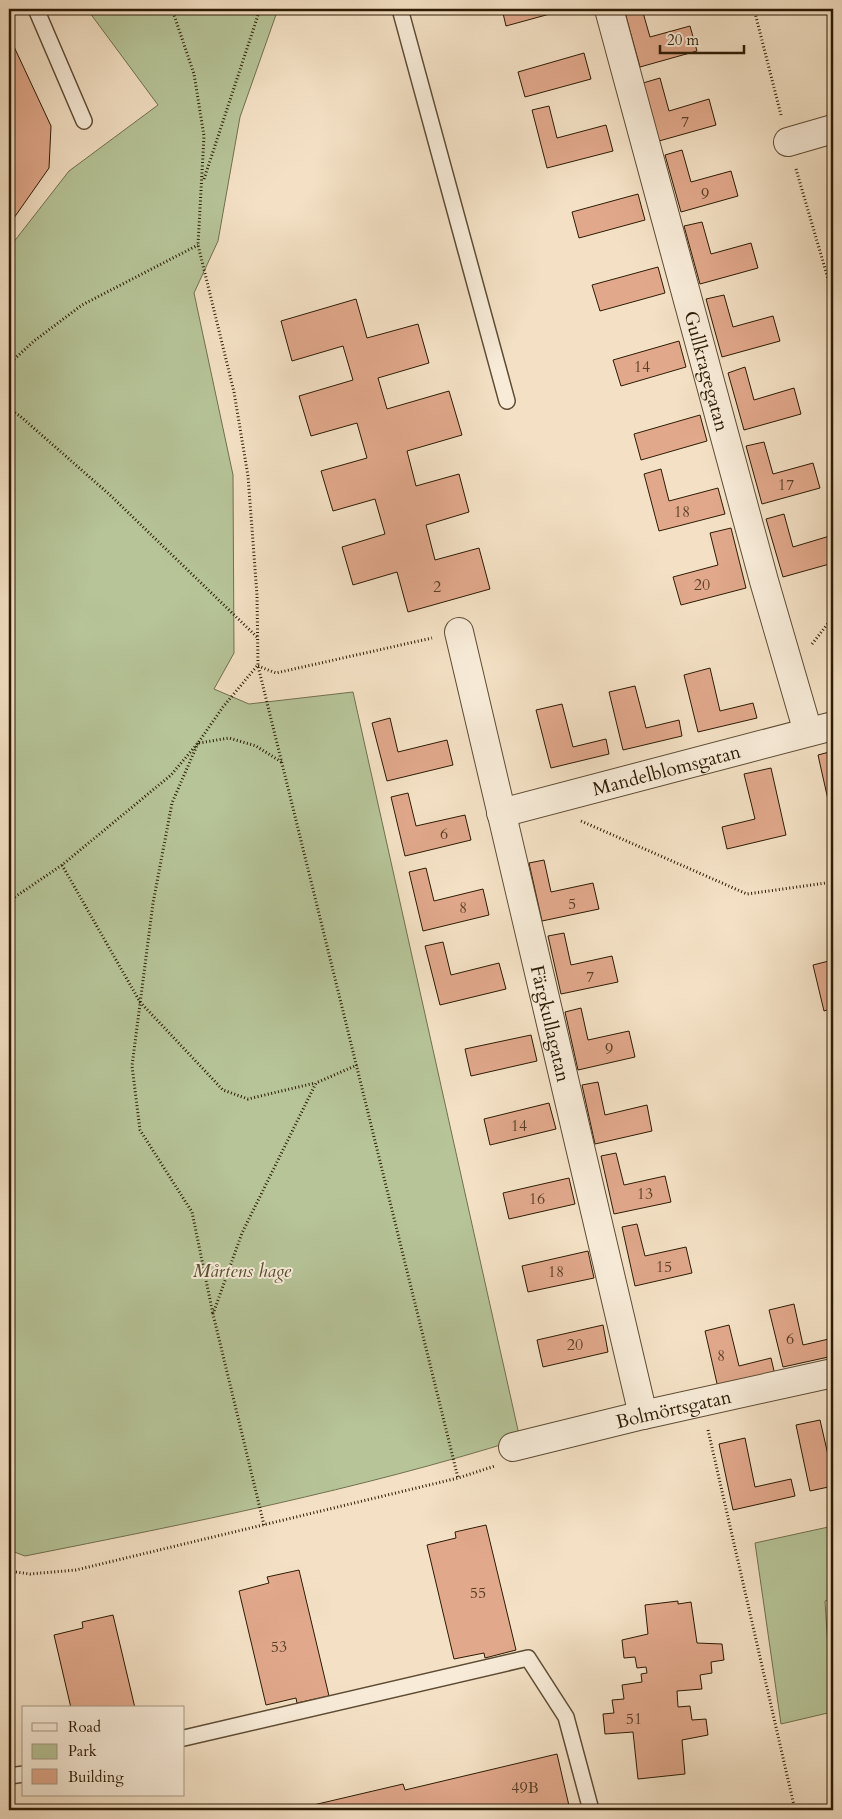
<svg xmlns="http://www.w3.org/2000/svg" width="842" height="1819" viewBox="0 0 842 1819" font-family="Cardo,serif">
<style>
.green{fill:#b6c498;stroke:#71704e}
.building{fill:#e1a88b;stroke:#2c1b04}
.lines{fill:none;stroke-linecap:round;stroke-linejoin:round}
.service-casing{stroke:#5e4c34;stroke-width:18}
.minor-casing{stroke:#5e4c34;stroke-width:30}
.path{stroke:#2c1b04;stroke-width:3;stroke-dasharray:1 2.5;stroke-linecap:butt}
.service{stroke:#f8ecd9;stroke-width:15}
.minor{stroke:#f8ecd9;stroke-width:28}
.labels{text-anchor:middle;stroke-width:4;stroke-linejoin:round;paint-order:stroke}
.number-label{font-size:16px;fill:#593e26}
.street-label{font-size:19px;fill:#2c1b04;stroke:#f8ecd9}
.park-label{font-size:19px;font-style:italic;fill:#554e30;stroke:#f8ecd9}
</style>
<rect width="100%" height="100%" fill="#f4e1c5"/>
<filter id="stains"><feTurbulence type="fractalNoise" baseFrequency=".004" numOctaves="4"/><feColorMatrix values="0 0 0 0 .2 0 0 0 0 .09 0 0 0 0 .02 0 0 0 .5 -.17"/></filter>
<radialGradient id="worn" r=".72"><stop offset=".6" stop-color="#630" stop-opacity="0"/><stop offset="1" stop-color="#630" stop-opacity=".3"/></radialGradient>
<g class="green">
<path d="M87 9H278L240 117 218 241 194 293 233 475 234 653 214 689 249 704 353 692 520 1439C357 1490 191 1523 25 1556L9 1550V394L15 387 9 384V248L69 171 158 105Z"/>
<path d="M833 1526V1599L825 1601 832 1712 781 1724 755 1543Z"/>
</g>
<g class="building">
<path d="M502 9H568L506 26Z"/>
<path d="M624 9H642L650 37 690 26 697 51 640 67Z"/>
<path d="M9 36 51 126 49 168 9 225Z"/>
<path d="M584 53 591 79 525 97 518 72Z"/>
<path d="M660 78 669 111 709 99 716 125 659 141 643 83Z"/>
<path d="M549 106 557 138 606 125 613 151 547 168 532 110Z"/>
<path d="M682 150 691 182 731 171 738 196 681 212 665 155Z"/>
<path d="M638 194 645 220 579 238 572 212Z"/>
<path d="M702 222 711 254 751 243 758 268 700 284 684 226Z"/>
<path d="M658 267 665 293 600 311 592 285Z"/>
<path d="M724 295 733 327 773 316 780 341 722 357 706 299Z"/>
<path d="M356 299 367 338 418 324 429 363 378 378 387 409 449 391 462 435 407 451 416 486 459 474 469 512 426 525 435 560 479 548 490 589 408 612 397 572 353 585 342 547 385 534 375 499 333 511 321 471 367 458 357 423 311 436 299 396 353 380 343 346 292 361 281 321Z"/>
<path d="M679 341 686 367 621 386 613 360Z"/>
<path d="M745 367 754 400 794 388 801 414 744 430 728 373Z"/>
<path d="M700 415 707 441 641 460 634 434Z"/>
<path d="M764 442 773 474 813 463 820 488 762 504 746 446Z"/>
<path d="M661 469 669 501 718 488 725 514 659 531 644 474Z"/>
<path d="M784 514 793 547 833 535V563L783 577 766 519Z"/>
<path d="M731 528 746 588 681 605 673 577 718 565 710 533Z"/>
<path d="M710 668 720 711 753 703 757 718 698 732 684 675Z"/>
<path d="M635 686 646 728 679 720 682 736 623 750 609 692Z"/>
<path d="M562 704 573 747 606 739 609 754 551 768 536 710Z"/>
<path d="M390 718 398 752 447 740 453 765 387 781 372 723Z"/>
<path d="M833 751V822L818 755Z"/>
<path d="M771 768 786 835 727 849 722 827 755 819 744 774Z"/>
<path d="M408 793 416 826 465 815 471 840 405 856 391 797Z"/>
<path d="M544 860 551 892 593 883 599 909 542 921 529 863Z"/>
<path d="M426 868 434 901 483 889 489 915 423 931 409 872Z"/>
<path d="M564 933 571 965 612 956 618 982 561 994 548 936Z"/>
<path d="M443 942 451 975 499 963 506 989 440 1005 425 946Z"/>
<path d="M833 960V1008L824 1011 813 965Z"/>
<path d="M581 1008 588 1040 629 1031 635 1057 578 1070 565 1012Z"/>
<path d="M531 1035 537 1061 471 1076 465 1049Z"/>
<path d="M598 1082 605 1115 647 1105 652 1131 595 1144 582 1085Z"/>
<path d="M549 1103 556 1129 490 1145 484 1119Z"/>
<path d="M616 1153 624 1185 665 1176 671 1202 614 1214 601 1156Z"/>
<path d="M569 1178 575 1204 509 1219 503 1193Z"/>
<path d="M637 1224 645 1256 686 1247 692 1273 635 1286 622 1227Z"/>
<path d="M588 1251 594 1278 528 1292 522 1266Z"/>
<path d="M794 1304 803 1345 833 1338V1356L783 1367 769 1310Z"/>
<path d="M603 1325 608 1352 543 1367 537 1340Z"/>
<path d="M729 1325 739 1366 771 1358 775 1375 718 1388 705 1331Z"/>
<path d="M820 1420 831 1468H833V1486L810 1491 796 1425Z"/>
<path d="M745 1438 755 1487 791 1479 795 1496 733 1510 719 1444Z"/>
<path d="M486 1525 516 1650 485 1658 484 1653 454 1659 427 1545 456 1538 455 1532Z"/>
<path d="M299 1570 329 1696 297 1703 296 1698 266 1705 239 1591 269 1583 267 1577Z"/>
<path d="M678 1601V1604L691 1602 697 1643 722 1644 724 1660 711 1662 712 1673 700 1675 702 1689 677 1691 678 1707 690 1706 692 1720 706 1719 708 1735 682 1740 685 1774 638 1779 633 1732 605 1734 603 1714 614 1713 612 1700 624 1699 622 1685 642 1682 641 1674 647 1673 646 1667 637 1668 635 1657 624 1658 622 1640 648 1634 645 1605Z"/>
<path d="M113 1615 135 1708H71L54 1635 83 1628 82 1622Z"/>
<path d="M557 1754 570 1810H292L403 1784 405 1790Z"/>
</g>
<g class="lines">
<defs>
<g id="service">
<path d="M36 9 84 121"/>
<path d="M400 9 507 401"/>
<path d="M184 1738 528 1658 566 1717 591 1810"/>
<path d="M9 1776 24 1774"/>
</g>
<g id="minor">
<path id="s1" d="M609 9 764 581 808 732"/>
<path d="M788 142 833 129"/>
<path id="s2" d="M459 632 643 1415"/>
<path id="s3" d="M501 813 833 726"/>
<path id="s4" d="M513 1447 643 1415 833 1373"/>
</g>
</defs>
<use href="#service" class="service-casing"/>
<use href="#minor" class="minor-casing"/>
<g class="path">
<path d="M172 9 194 74 204 136 198 245 234 392 248 476 257 595 258 666 458 1478"/>
<path d="M754 9 781 115"/>
<path d="M796 169 833 296"/>
<path d="M204 179 260 9"/>
<path d="M9 364 34 341 82 305 198 245"/>
<path d="M9 409 20 416 110 495 257 637"/>
<path d="M812 644 833 617"/>
<path d="M258 666 276 673 432 638"/>
<path d="M198 743 172 803 153 903 132 1066 140 1130 192 1212 213 1314"/>
<path d="M199 743 229 738 256 746 283 763"/>
<path d="M581 821 747 894 833 882"/>
<path d="M62 865 140 1002 223 1090 248 1099 315 1083"/>
<path d="M9 901 62 865 171 775 198 743 223 707 257 666"/>
<path d="M708 1430 795 1810"/>
<path d="M264 1525 213 1314 242 1233 316 1083 357 1065"/>
<path d="M9 1571 30 1574 76 1570 458 1478 495 1466"/>
</g>
<use href="#service" class="service"/>
<use href="#minor" class="minor"/>
</g>
<g class="labels">
<g class="number-label">
<text x="685" y="127">7</text>
<text x="705" y="199">9</text>
<text x="642" y="372">14</text>
<text x="786" y="490">17</text>
<text x="682" y="517">18</text>
<text x="702" y="590">20</text>
<text x="437" y="592">2</text>
<text x="444" y="839">6</text>
<text x="572" y="909">5</text>
<text x="463" y="913">8</text>
<text x="590" y="982">7</text>
<text x="609" y="1054">9</text>
<text x="519" y="1131">14</text>
<text x="645" y="1199">13</text>
<text x="537" y="1204">16</text>
<text x="664" y="1272">15</text>
<text x="556" y="1277">18</text>
<text x="790" y="1344">6</text>
<text x="575" y="1350">20</text>
<text x="721" y="1361">8</text>
<text x="478" y="1598">55</text>
<text x="279" y="1652">53</text>
<text x="634" y="1724">51</text>
<text x="525" y="1793">49B</text>
</g>
<g class="street-label">
<text dy="7" stroke="none"><textPath href="#s1" startOffset="375">Gullkragegatan</textPath></text>
<text dy="7" stroke="none"><textPath href="#s3" startOffset="171">Mandelblomsgatan</textPath></text>
<text dy="7" stroke="none"><textPath href="#s2" startOffset="402">Färgkullagatan</textPath></text>
<text dy="7" stroke="none"><textPath href="#s4" startOffset="165">Bolmörtsgatan</textPath></text>
</g>
<g class="park-label">
<text x="242" y="1277">Mårtens hage</text>
</g>
</g>
<rect width="842" height="1819" fill="none" stroke="#f4e1c5" stroke-width="30"/>
<rect x="10" y="10" width="822" height="1799" fill="none" stroke="#2c1b04" stroke-width="2.5"/>
<rect x="15" y="15" width="812" height="1789" fill="none" stroke="#2c1b04"/>
<rect x="22" y="1706" width="162" height="90" fill="#f8ecd9" stroke="#a69884"/>
<rect x="32" y="1723" width="25" height="8" fill="#f8ecd9" stroke="#a69884"/>
<text x="68" y="1732" font-size="15" fill="#2c1b04">Road</text>
<rect x="32" y="1744" width="25" height="15" fill="#b6c498" stroke="#a69884"/>
<text x="68" y="1756" font-size="15" fill="#2c1b04">Park</text>
<rect x="32" y="1769" width="25" height="15" fill="#e1a88b" stroke="#a69884"/>
<text x="68" y="1782" font-size="15" fill="#2c1b04">Building</text>
<path d="M660 45v8h84v-8" fill="none" stroke="#2c1b04" stroke-width="2.5"/>
<text x="667" y="45" font-size="15" fill="#2c1b04" stroke="#f8ecd9" stroke-width="4" paint-order="stroke">20 m</text>
<rect width="100%" height="100%" filter="url(#stains)"/>
<rect width="100%" height="100%" fill="url(#worn)"/>
</svg>
